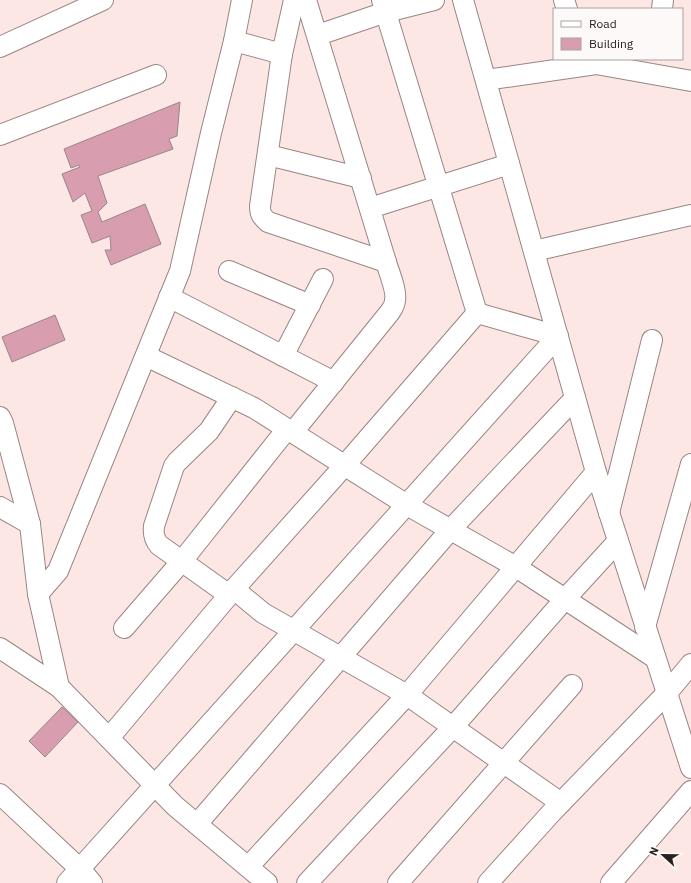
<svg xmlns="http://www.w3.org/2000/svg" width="691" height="883" viewBox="0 0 691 883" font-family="'IBM Plex Sans',sans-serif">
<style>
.building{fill:#d89eb0;stroke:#98858b}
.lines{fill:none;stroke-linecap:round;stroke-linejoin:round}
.minor-casing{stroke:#998584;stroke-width:22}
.minor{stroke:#fff;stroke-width:20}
</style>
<rect width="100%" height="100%" fill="#fde7e5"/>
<g class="building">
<path d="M180 102 177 136 169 139 173 149 98 176 107 203 98 212 102 222 145 204 161 244 111 265 105 250H111L110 236 92 243 81 215 92 211 85 193 73 202 62 174 80 167 79 165 71 168 64 149Z"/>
<path d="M55 315 65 340 12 362 2 337Z"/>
<path d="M62 707 78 722 45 757 29 741Z"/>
</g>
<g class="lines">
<defs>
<g id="minor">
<path d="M382 0 477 313"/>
<path d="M463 0 596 472 691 768"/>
<path d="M564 0 567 9"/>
<path d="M662 9 663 0"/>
<path d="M318 35 386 12 434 0"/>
<path d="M234 41 242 0"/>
<path d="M0 47 103 0"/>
<path d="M282 54 260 206C260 214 262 217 268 222L386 262"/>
<path d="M486 80 596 64 691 81"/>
<path d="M0 135 156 75"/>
<path d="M268 155 361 178"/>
<path d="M370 208 509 164"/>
<path d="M534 251 691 215"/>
<path d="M229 271 310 305"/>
<path d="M169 297 334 382"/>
<path d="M146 356 254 408 407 505 516 567 655 658"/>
<path d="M283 356 323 279"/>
<path d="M0 417 3 423 30 524 38 594 59 687 175 806 267 883"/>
<path d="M293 432 390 312C392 309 395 305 395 300 397 291 389 272 386 262L306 0"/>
<path d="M0 507 30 524"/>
<path d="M609 513 652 340"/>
<path d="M38 594 58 571 180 271 211 133 234 41 282 54 294 0"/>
<path d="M229 595 159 545C154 539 153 534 154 526L174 466 177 462 209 431 232 397"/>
<path d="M645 627 691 464"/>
<path d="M124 628 182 561 287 429"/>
<path d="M0 648 59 687"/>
<path d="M109 738 234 589"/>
<path d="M0 794 80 869 92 883"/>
<path d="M197 824 451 529 575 398"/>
<path d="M248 867 407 695 596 472"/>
<path d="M67 883 558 336 477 313 345 465 234 589 263 613 407 695 561 803"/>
<path d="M307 883 453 727 565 599 618 541"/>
<path d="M398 883 572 685"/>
<path d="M488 883 552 812 667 693 691 664"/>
<path d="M611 883 691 791"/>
</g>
</defs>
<use href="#minor" class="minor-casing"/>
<use href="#minor" class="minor"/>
</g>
<rect x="553" y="8" width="130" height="52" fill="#fdf9f9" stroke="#a8a3a3"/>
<rect x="561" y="21" width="20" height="6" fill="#ffffff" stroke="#a8a3a3"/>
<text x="589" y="28" font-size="12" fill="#292121">Road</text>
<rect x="561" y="38" width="20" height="12" fill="#d89eb0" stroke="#a8a3a3"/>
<text x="589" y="48" font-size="12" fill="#292121">Building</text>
<g transform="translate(663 855) rotate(292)" stroke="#fdf9f9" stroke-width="3" paint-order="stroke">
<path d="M0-3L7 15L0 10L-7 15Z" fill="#292121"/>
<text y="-6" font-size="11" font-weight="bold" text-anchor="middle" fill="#292121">N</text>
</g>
</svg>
